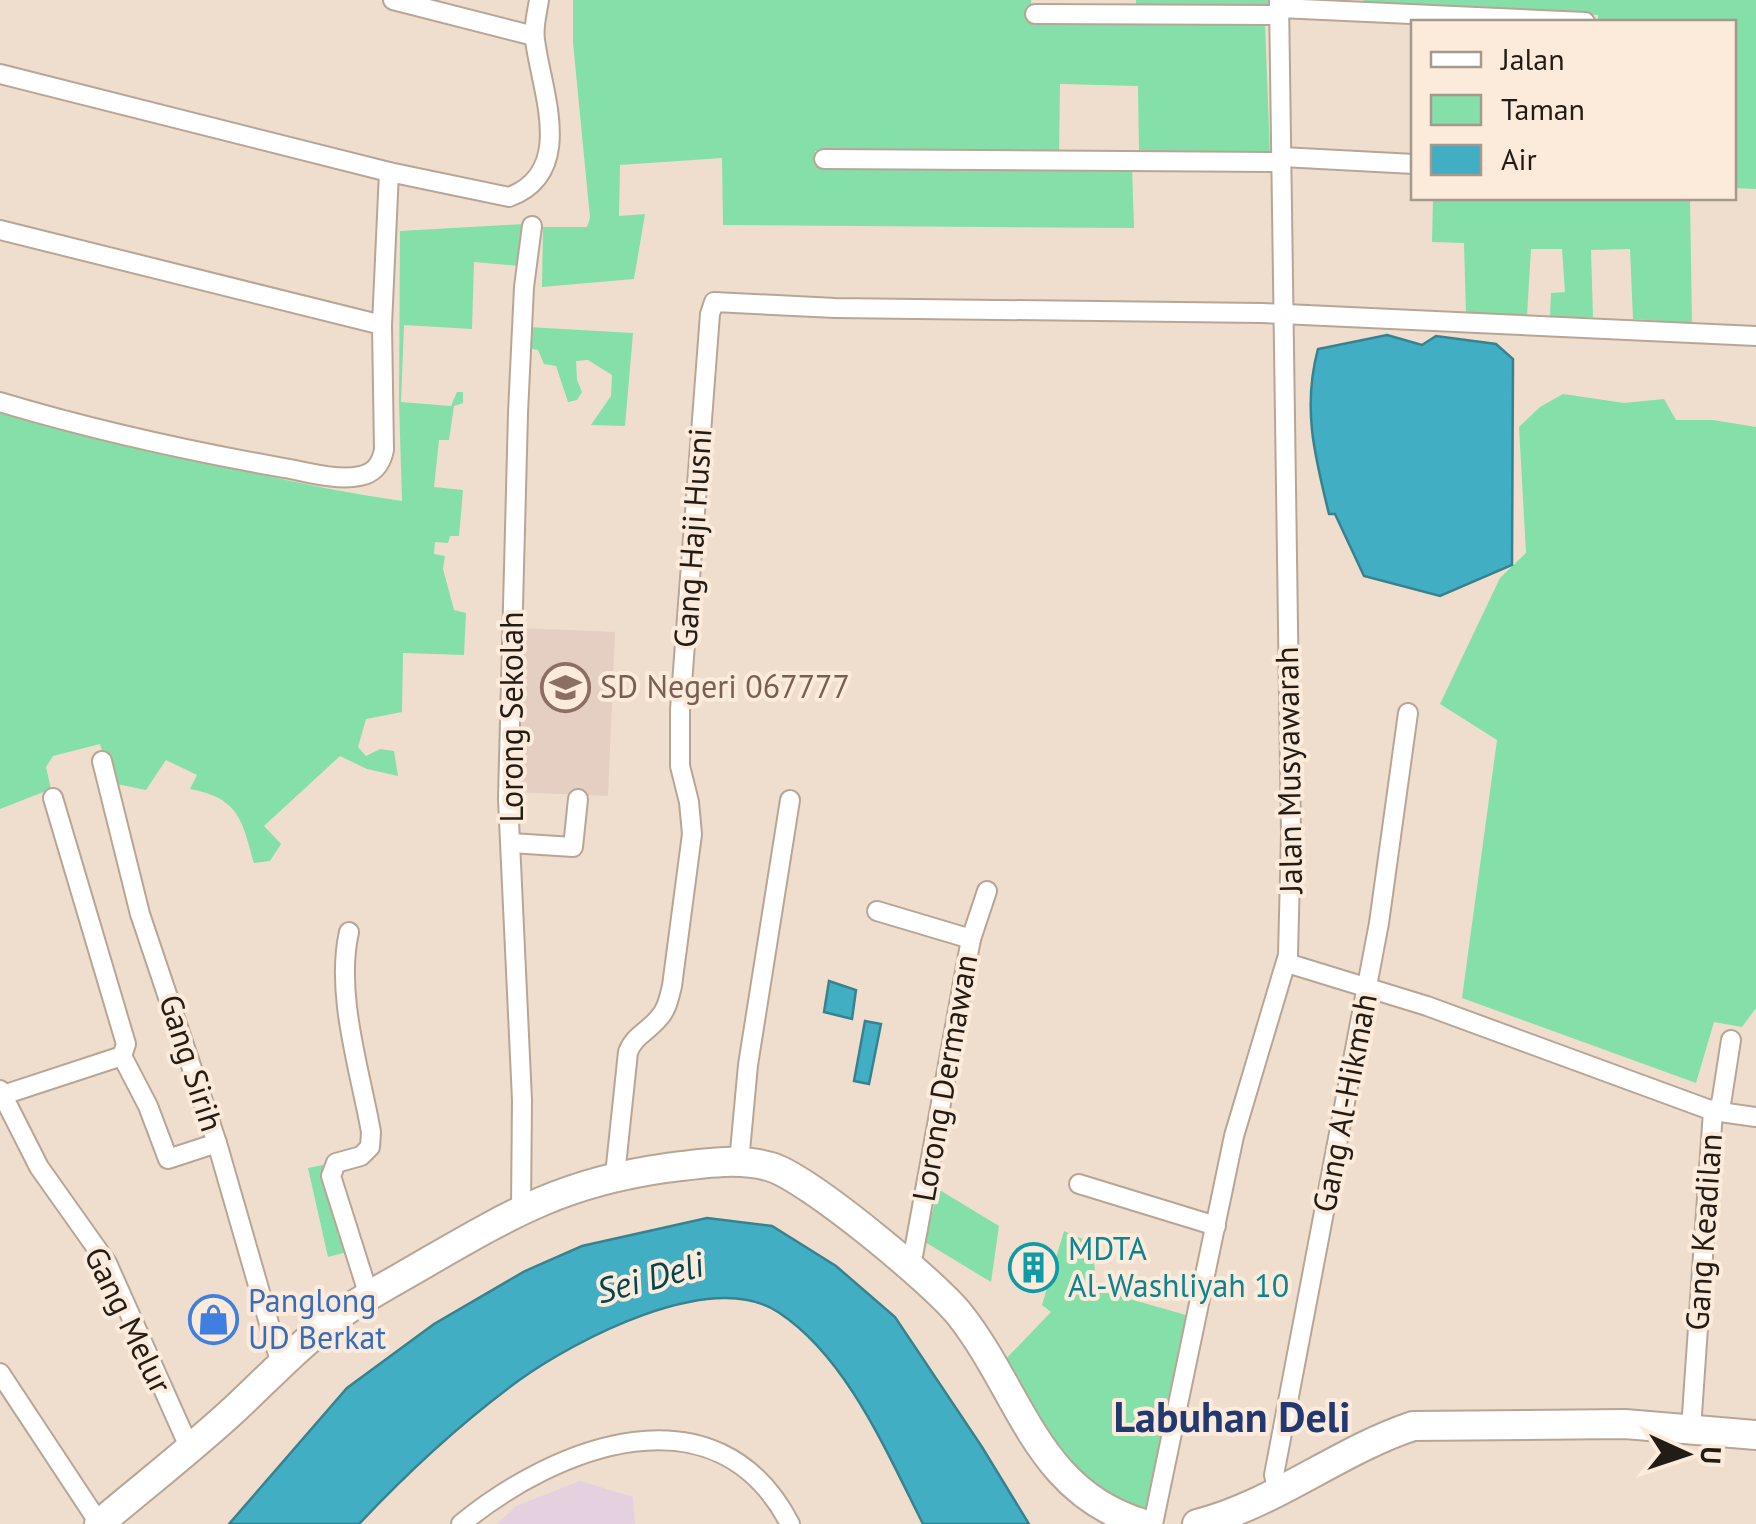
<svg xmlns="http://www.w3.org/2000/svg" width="1756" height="1524" viewBox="0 0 1756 1524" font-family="'PT Sans',sans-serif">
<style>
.industrial{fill:#e5d0df}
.education{fill:#e5cec2}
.green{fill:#85dfa9}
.water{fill:#42aec3;stroke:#38828f;stroke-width:2.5}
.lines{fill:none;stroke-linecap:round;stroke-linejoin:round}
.street-casing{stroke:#b7a696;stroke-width:22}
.secondary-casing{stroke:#b7a696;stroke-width:32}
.street{stroke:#fff;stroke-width:18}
.secondary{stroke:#fff;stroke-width:28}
.labels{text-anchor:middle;stroke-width:8;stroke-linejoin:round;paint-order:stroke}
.street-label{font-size:32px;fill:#221c16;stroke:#fcebda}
.education-label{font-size:32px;fill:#785e54;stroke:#fcebda;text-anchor:start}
.culture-label{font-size:32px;fill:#0d838f;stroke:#fcebda;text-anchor:start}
.shop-label{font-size:32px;fill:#366cbe;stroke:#fcebda;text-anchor:start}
.water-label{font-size:35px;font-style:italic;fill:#004550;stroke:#fcebda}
.district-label{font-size:42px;font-weight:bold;fill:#223870;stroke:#fcebda}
</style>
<rect width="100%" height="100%" fill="#efdecd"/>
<path class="industrial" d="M580 1481 633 1497 635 1524H497L516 1506Z"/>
<path class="education" d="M520 628 615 632 608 796 513 792Z"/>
<g class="green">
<path d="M573 0H1031L1032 24 1265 22 1270 155 1139 154 1138 86 1060 84 1059 158 1027 154 815 151 816 166 1132 167 1134 228 723 225 722 158 620 165 619 216 645 214 634 279 542 287 543 227H587L590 218 573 42Z"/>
<path d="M1136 0H1268V8L1136 7Z"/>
<path d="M1363 0H1756V189L1734 188V22H1598V15L1364 5Z"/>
<path d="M1433 198H1690L1692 323 1633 319 1630 249 1591 250 1593 317H1550L1551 293 1565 292 1562 249H1531L1527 316 1466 314 1464 243 1432 242Z"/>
<path d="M525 224 520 266 474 262 472 329 404 325 401 402 451 406 457 392H463V403L454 406 449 440H439L434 487 463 490 459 536H450L448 543 435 542 434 554 445 556 443 569 454 610 466 613 464 655 403 653 402 712 366 719 358 747 366 756 380 749 394 751 398 776 367 769 340 756 264 826 281 844 270 861 254 863C242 820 239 798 190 789L197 775 166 760 146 790 112 783 100 744 53 756 46 767 51 789 0 809V408C133 443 266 481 402 501L399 402 400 231Z"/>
<path d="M528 327 633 333 625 426 591 425 611 396 612 375 588 360 576 361 577 380 582 392 577 400 568 402 556 366 544 364 538 350 528 348Z"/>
<path d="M1563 394 1624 403 1664 399 1676 420H1713L1756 427V1008L1742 1027 1714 1022 1696 1083 1462 998 1497 740 1440 704 1500 578 1526 553 1519 427 1540 407Z"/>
<path d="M323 1165 347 1252 328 1257 308 1168Z"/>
<path d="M938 1189 999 1226 991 1282 925 1242Z"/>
<path d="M1064 1231 1092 1243 1097 1289 1088 1296 1098 1290 1193 1317 1149 1513 1116 1501 1072 1470 1002 1363 1051 1312 1042 1305Z"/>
</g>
<g class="water">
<path d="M1387 335 1422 345 1436 336 1496 344 1513 359 1512 565 1440 596 1364 576 1335 514H1329C1315 457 1302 408 1318 349Z"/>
<path d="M829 981 856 990 852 1019 824 1012Z"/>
<path d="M865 1021 881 1024 869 1084 854 1081Z"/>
<path d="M707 1218 772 1226 836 1266 895 1317 982 1447 1029 1524H923C887 1453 847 1357 778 1312 711 1268 575 1340 518 1381 461 1423 407 1473 359 1524H229L347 1388 434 1324 525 1271 582 1246Z"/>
</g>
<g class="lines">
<defs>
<g id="street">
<path d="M393 0 534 36"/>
<path d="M1279 8 1585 22"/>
<path d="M1035 14 1279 15"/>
<path d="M0 74 389 172 509 197C577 172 541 90 535 40 533 27 537 13 539 0"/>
<path d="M1282 157 1414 164"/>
<path d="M824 159 1282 162"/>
<path d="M0 230 382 325"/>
<path d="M0 402C93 430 189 451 284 468 308 472 336 481 360 476 375 473 381 464 384 450L382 325 389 172"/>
<path d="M102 761 140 914 217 1143 281 1365"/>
<path d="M53 798 126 1044 122 1056"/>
<path d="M511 843 573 847 578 799"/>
<path d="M877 911 971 939"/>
<path d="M349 932C335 994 360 1070 371 1132L370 1147 361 1156 336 1163 331 1176 369 1296"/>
<path d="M1287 963 1427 1006 1713 1111 1756 1117"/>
<path d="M0 1090 39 1167 107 1263 190 1449"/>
<path d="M0 1096 122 1056 148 1106 168 1159 217 1143"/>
<path d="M739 1162 748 1065 790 800"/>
<path d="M615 1175 628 1052C634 1036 647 1032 658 1019 667 1010 669 998 672 986L692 834 689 802 680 766V710L710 314 714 302 835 308 1262 313 1756 336"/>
<path d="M1079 1184 1216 1226"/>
<path d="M521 1208 522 1100 508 799 518 413 524 287 532 226"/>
<path d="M911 1267 971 939 987 891"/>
<path d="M0 1373 99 1523"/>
<path d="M1691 1429 1713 1111 1721 1104 1731 1040"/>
<path d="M1278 1492 1274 1475 1379 923 1408 713"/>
<path d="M461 1524C556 1446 717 1383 790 1524"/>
<path d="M1153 1524 1234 1136 1288 955 1291 835 1279 0"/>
</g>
<g id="secondary">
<path d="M99 1524C145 1485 193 1448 237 1407 270 1376 302 1342 338 1316 367 1295 399 1279 429 1261 514 1212 566 1182 666 1168 699 1164 738 1157 771 1167 808 1178 935 1283 960 1315 1022 1394 1036 1492 1144 1524"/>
<path d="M1197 1524C1275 1504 1338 1451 1413 1426L1625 1424 1756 1435"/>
</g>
</defs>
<use href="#street" class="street-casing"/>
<use href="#secondary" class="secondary-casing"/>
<use href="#street" class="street"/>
<use href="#secondary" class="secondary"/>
</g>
<defs>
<symbol id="school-ring" viewBox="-11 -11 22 22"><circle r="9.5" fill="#fcebda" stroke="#8d6e63" stroke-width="1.5"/><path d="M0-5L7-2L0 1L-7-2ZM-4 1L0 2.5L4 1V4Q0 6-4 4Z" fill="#8d6e63"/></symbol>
<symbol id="building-ring" viewBox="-11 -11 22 22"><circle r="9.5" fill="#fcebda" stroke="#0f9aa8" stroke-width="1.5"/><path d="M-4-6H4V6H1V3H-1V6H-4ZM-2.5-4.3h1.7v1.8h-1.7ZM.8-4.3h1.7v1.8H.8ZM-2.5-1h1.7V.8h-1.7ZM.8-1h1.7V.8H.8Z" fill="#0f9aa8"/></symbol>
<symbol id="shop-ring" viewBox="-11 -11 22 22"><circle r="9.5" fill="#fcebda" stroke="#3f7fe0" stroke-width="1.5"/><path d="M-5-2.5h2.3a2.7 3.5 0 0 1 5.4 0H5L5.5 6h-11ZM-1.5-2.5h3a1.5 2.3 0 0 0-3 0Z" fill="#3f7fe0"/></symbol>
</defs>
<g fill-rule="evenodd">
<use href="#school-ring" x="538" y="660" width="55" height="55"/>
<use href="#building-ring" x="1006" y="1240" width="55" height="55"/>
<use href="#shop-ring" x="186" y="1292" width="55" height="55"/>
</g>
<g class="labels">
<g class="street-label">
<text transform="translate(693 538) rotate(-86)" y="11">Gang Haji Husni</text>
<text transform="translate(512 717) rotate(-90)" y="11">Lorong Sekolah</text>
<text transform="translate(1289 770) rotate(-91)" y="11">Jalan Musyawarah</text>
<text transform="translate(191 1063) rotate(72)" y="11">Gang Sirih</text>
<text transform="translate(945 1078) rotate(-80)" y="11">Lorong Dermawan</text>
<text transform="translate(1345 1103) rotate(-79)" y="11">Gang Al-Hikmah</text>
<text transform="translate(1704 1232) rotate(-86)" y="11">Gang Keadilan</text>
<text transform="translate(128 1320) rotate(64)" y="11">Gang Melur</text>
</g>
<g class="education-label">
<text x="600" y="698">SD Negeri 067777</text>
</g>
<g class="culture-label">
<text x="1068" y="1260">MDTA<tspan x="1068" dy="37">Al-Washliyah 10</tspan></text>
</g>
<g class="shop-label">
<text x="248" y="1312">Panglong<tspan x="248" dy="37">UD Berkat</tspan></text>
</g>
<g class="water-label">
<text transform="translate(650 1278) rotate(-15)" y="12">Sei Deli</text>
</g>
<g class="district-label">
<text x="1232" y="1432">Labuhan Deli</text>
</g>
</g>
<rect x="1411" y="20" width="325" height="180" fill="#fcebda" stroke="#a5988c" stroke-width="2.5"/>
<rect x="1431" y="52" width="50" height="15" fill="#ffffff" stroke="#a5988c" stroke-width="2.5"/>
<text x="1501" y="70" font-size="30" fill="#221c16">Jalan</text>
<rect x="1431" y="95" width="50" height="30" fill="#85dfa9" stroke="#a5988c" stroke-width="2.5"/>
<text x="1501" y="120" font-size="30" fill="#221c16">Taman</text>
<rect x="1431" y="145" width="50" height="30" fill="#42aec3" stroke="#a5988c" stroke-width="2.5"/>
<text x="1501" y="170" font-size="30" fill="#221c16">Air</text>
<g transform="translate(1686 1454) rotate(93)" stroke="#fcebda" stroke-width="8" paint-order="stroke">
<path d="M0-8L18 38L0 25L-18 38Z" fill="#221c16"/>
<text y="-15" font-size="28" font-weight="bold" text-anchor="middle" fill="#221c16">U</text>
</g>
</svg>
